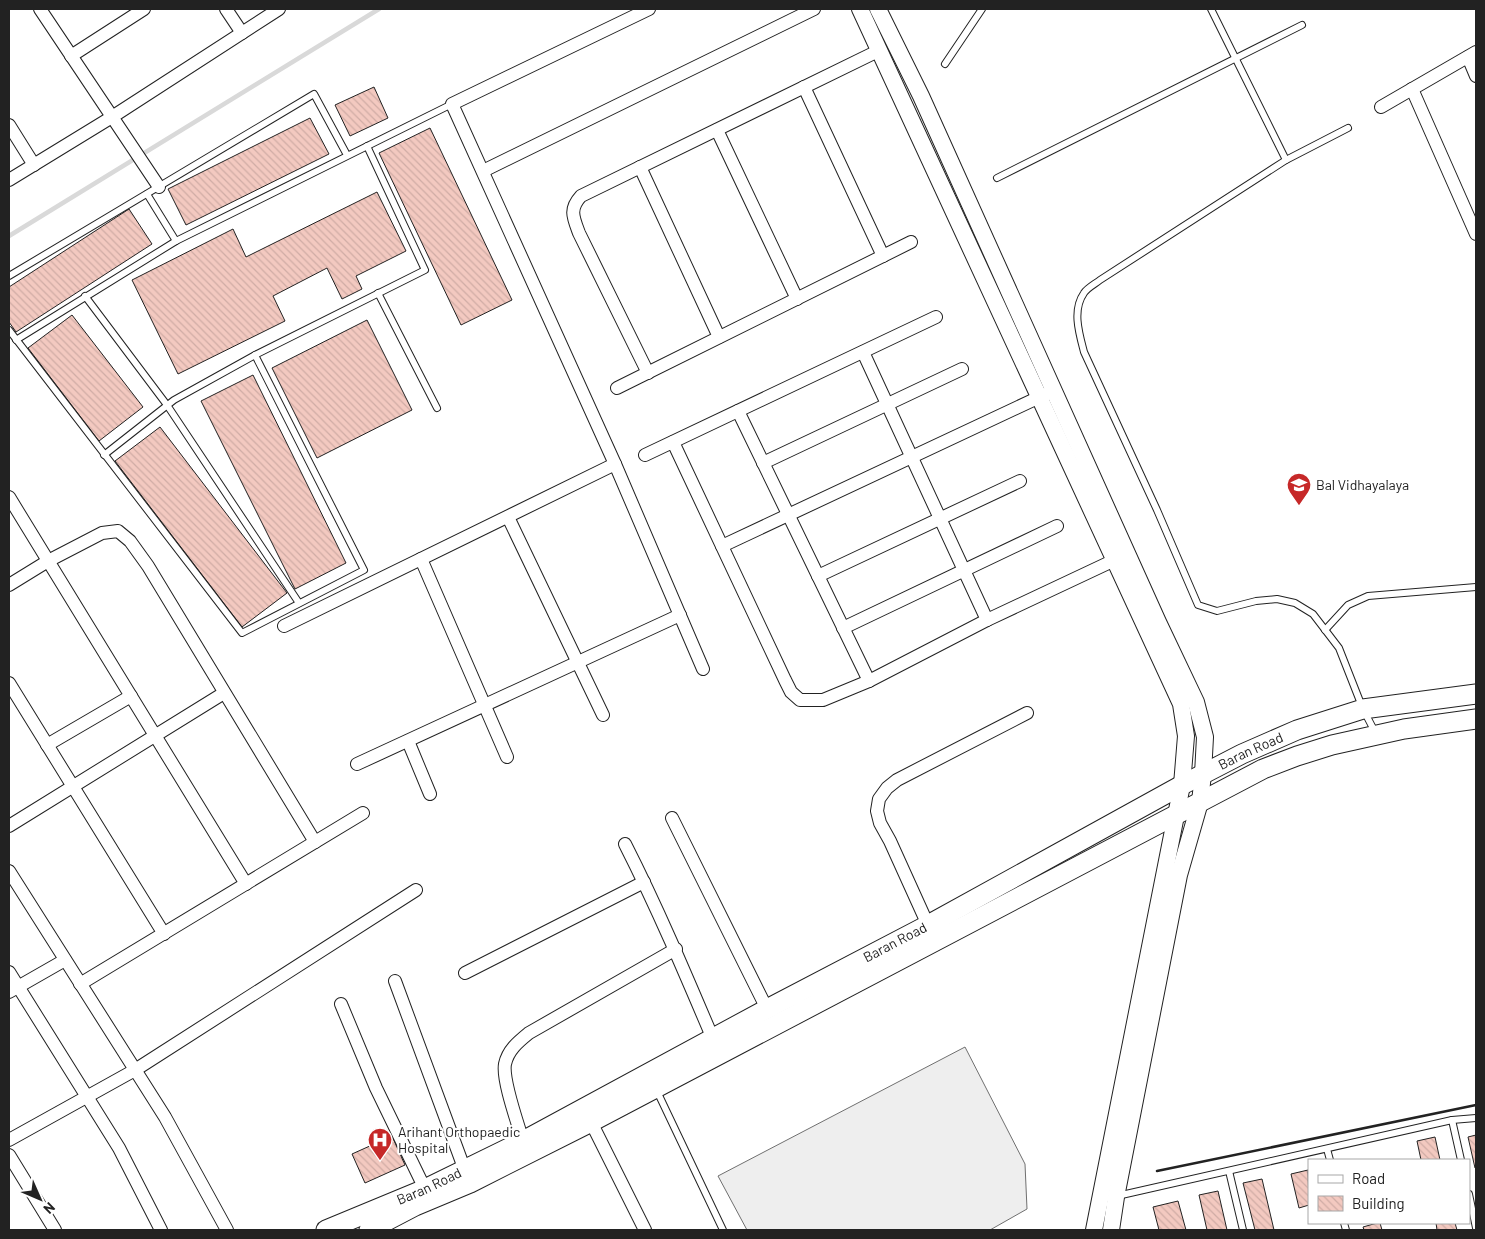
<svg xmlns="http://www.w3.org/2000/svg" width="1485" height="1239" viewBox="0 0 1485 1239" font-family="Barlow,sans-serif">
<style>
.pitch{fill:#eee;stroke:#6f6f6f}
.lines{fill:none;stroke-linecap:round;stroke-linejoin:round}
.stream{stroke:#d9d9d9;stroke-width:4.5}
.building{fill:url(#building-back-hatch);stroke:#222}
.service-casing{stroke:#222;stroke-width:8}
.minor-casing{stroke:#222;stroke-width:14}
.tertiary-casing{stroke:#222;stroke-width:18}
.secondary-casing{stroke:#222;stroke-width:21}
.service{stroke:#fff;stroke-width:6}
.minor{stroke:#fff;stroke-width:12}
.tertiary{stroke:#fff;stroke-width:16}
.secondary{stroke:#fff;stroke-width:19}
.wall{stroke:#222;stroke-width:2.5}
.labels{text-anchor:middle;stroke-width:4;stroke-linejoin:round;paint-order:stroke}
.poi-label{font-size:14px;fill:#222;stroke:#fff;text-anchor:start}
.street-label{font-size:14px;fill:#222;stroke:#fff}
</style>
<defs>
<pattern id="building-back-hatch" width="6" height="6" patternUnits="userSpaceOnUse" patternTransform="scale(1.25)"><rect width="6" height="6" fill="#f3c9c0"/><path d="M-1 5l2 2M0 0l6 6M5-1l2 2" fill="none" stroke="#d0aca5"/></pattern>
</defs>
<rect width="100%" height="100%" fill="#fff"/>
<path class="pitch" d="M965 1047 1025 1164 1027 1209 990 1230H747L718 1176Z"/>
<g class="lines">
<path class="stream" d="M9 236 379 9"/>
</g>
<g class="building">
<path d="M374 87 388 118 350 136 335 105Z"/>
<path d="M310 118 329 154 186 225 168 189Z"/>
<path d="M430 128 512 300 461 325 379 153Z"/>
<path d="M377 192 406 251 356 276 362 289 342 299 327 268 273 296 285 321 178 374 132 280 233 229 246 257Z"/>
<path d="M129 209 152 244 16 332 9 322V287Z"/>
<path d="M72 315 143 407 99 441 28 348Z"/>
<path d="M367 320 412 410 317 458 272 368Z"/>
<path d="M253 375 346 563 295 589 201 401Z"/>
<path d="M160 427 287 593 242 627 115 461Z"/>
<path d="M1476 1135V1167L1475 1168 1468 1137Z"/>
<path d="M392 1136 405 1165 365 1183 352 1154Z"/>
<path d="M1435 1137 1440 1160H1421L1417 1141Z"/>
<path d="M1308 1170 1309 1205 1299 1208 1291 1174Z"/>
<path d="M1262 1179 1274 1230H1255L1243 1183Z"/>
<path d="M1218 1191 1227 1230H1207L1199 1195Z"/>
<path d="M1178 1201 1186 1230H1159L1153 1207Z"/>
<path d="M1377 1223H1380L1382 1230H1364L1363 1227Z"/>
<path d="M1436 1223H1455L1457 1230H1437Z"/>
</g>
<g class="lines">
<defs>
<g id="service">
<path d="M1211 9 1286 160"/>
<path d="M945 64 982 9"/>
<path d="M1348 128 1286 160 1100 280C1095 284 1087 288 1084 293 1072 310 1079 333 1084 352L1157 510 1198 605 1217 611 1256 601 1277 599 1295 603 1313 614 1339 648 1363 709 1375 732"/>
<path d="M997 178 1302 25"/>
<path d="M147 194 176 241"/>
<path d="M9 276 314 94 347 155"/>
<path d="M378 293 437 408"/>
<path d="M85 296 167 405 299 603"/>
<path d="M9 330 242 633 364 570 255 355"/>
<path d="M16 340 176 241 452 104"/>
<path d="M104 455 174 400 255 355 425 270 367 146"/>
<path d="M1325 630 1348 605 1368 596 1476 587"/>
<path d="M656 1089 723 1230"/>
<path d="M1452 1120 1461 1160"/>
<path d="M1327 1149 1330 1160"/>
<path d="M1229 1171 1243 1230"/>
<path d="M1469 1194 1476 1228"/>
<path d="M1117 1196 1452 1120 1476 1118"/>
<path d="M1344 1223 1346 1230"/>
</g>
<g id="minor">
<path d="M40 9 159 187"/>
<path d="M226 9 242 33"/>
<path d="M649 9 452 104 615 464 703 669"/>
<path d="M71 56 144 9"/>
<path d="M1468 57 1476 76"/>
<path d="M804 87 883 256"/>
<path d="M1412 89 1476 234"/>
<path d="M1381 107 1476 52"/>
<path d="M9 125 34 165"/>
<path d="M717 130 797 299"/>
<path d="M640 167 719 337"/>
<path d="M483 171 814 9"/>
<path d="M9 180 112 117 279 9"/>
<path d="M863 352 987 620"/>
<path d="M648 373 579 233C573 217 569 209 581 196L880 50"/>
<path d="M617 388 911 242"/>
<path d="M738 411 869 681"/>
<path d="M673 442 785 680 791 692 800 700H823L869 681 987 620 1121 557"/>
<path d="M645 455 936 317"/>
<path d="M763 463 962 369"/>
<path d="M9 497 246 884"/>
<path d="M508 517 603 715"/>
<path d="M722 546 1046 394"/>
<path d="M421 559 507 757"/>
<path d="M818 576 1020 481"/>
<path d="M9 585 48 561 102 533 118 531 130 541 148 566 315 842"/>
<path d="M284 626 615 464"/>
<path d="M843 628 1057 526"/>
<path d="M9 683 164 934"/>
<path d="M408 741 430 794"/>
<path d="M47 745 131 696"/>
<path d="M357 764 680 615"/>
<path d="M672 818 767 1009"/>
<path d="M9 826 224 693"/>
<path d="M625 844C657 907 685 973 713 1039"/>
<path d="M9 871 165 1117 227 1230"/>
<path d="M928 925 890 841 880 823 877 811 879 799 887 788 897 780 1027 713"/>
<path d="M9 972 119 1148 161 1230"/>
<path d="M465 973 644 882"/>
<path d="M395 981 467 1176"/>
<path d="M80 984 363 813"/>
<path d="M9 992 65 960"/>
<path d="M341 1004 376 1088 425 1189"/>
<path d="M591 1122 645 1230"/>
<path d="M9 1140 135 1070 416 890"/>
<path d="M523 1141C518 1124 502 1080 505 1064 508 1050 518 1042 529 1033L676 949"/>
<path d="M9 1155 55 1230"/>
</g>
<g id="tertiary">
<path d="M860 9 1181 704 1186 736 1182 785 1094 1230"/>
<path d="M878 9 921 96 1158 622 1196 702 1205 737 1203 774 1200 802 1179 875 1116 1197 1111 1230"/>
</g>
<g id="secondary">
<path id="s1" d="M326 1230 425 1189 523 1141 767 1009 928 925 1182 785 1242 754 1297 730 1363 709 1476 694"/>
<path d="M369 1230 415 1206 470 1183 591 1122 1263 769 1297 756 1332 745 1404 729 1476 719"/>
</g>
</defs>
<use href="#service" class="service-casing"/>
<use href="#minor" class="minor-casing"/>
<use href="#tertiary" class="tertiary-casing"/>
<use href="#secondary" class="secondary-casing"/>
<use href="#service" class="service"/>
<use href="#minor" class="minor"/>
<use href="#tertiary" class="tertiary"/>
<use href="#secondary" class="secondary"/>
<path class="wall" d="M1157 1171 1476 1105"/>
</g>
<defs>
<symbol id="school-pin" viewBox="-11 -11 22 30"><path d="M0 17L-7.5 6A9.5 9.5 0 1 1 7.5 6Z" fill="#c62828" stroke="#fff"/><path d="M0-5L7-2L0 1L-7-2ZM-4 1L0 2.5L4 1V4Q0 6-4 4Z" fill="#fff"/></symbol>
<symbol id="hospital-pin" viewBox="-11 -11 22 30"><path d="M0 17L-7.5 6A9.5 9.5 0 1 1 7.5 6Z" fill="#c62828" stroke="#fff"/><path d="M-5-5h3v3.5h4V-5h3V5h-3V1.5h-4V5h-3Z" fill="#fff"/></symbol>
</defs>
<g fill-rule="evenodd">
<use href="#school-pin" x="1285" y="471" width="28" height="38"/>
<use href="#hospital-pin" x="366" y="1126" width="28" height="38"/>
</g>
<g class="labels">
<g class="poi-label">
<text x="1316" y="490">Bal Vidhayalaya</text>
<text x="398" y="1137">Arihant Orthopaedic<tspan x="398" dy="16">Hospital</tspan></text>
</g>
<g class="street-label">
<text dy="5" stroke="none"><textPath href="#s1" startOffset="1042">Baran Road</textPath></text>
<text dy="5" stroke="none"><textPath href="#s1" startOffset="638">Baran Road</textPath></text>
<text dy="5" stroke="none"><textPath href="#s1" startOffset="112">Baran Road</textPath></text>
</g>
</g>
<rect width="1485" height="1239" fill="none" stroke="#222222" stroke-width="20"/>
<rect x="1308" y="1159" width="162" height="65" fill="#ffffff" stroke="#a7a7a7"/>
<rect x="1318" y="1175" width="25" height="8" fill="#ffffff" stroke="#a7a7a7"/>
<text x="1352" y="1184" font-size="15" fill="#222222">Road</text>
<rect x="1318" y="1196" width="25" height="15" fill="url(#building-back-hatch)" stroke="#a7a7a7"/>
<text x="1352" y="1209" font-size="15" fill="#222222">Building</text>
<g transform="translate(40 1199) rotate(135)" stroke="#ffffff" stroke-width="4" paint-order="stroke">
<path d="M0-4L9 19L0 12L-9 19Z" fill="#222222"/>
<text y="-8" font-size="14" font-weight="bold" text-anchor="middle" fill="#222222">N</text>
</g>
</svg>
